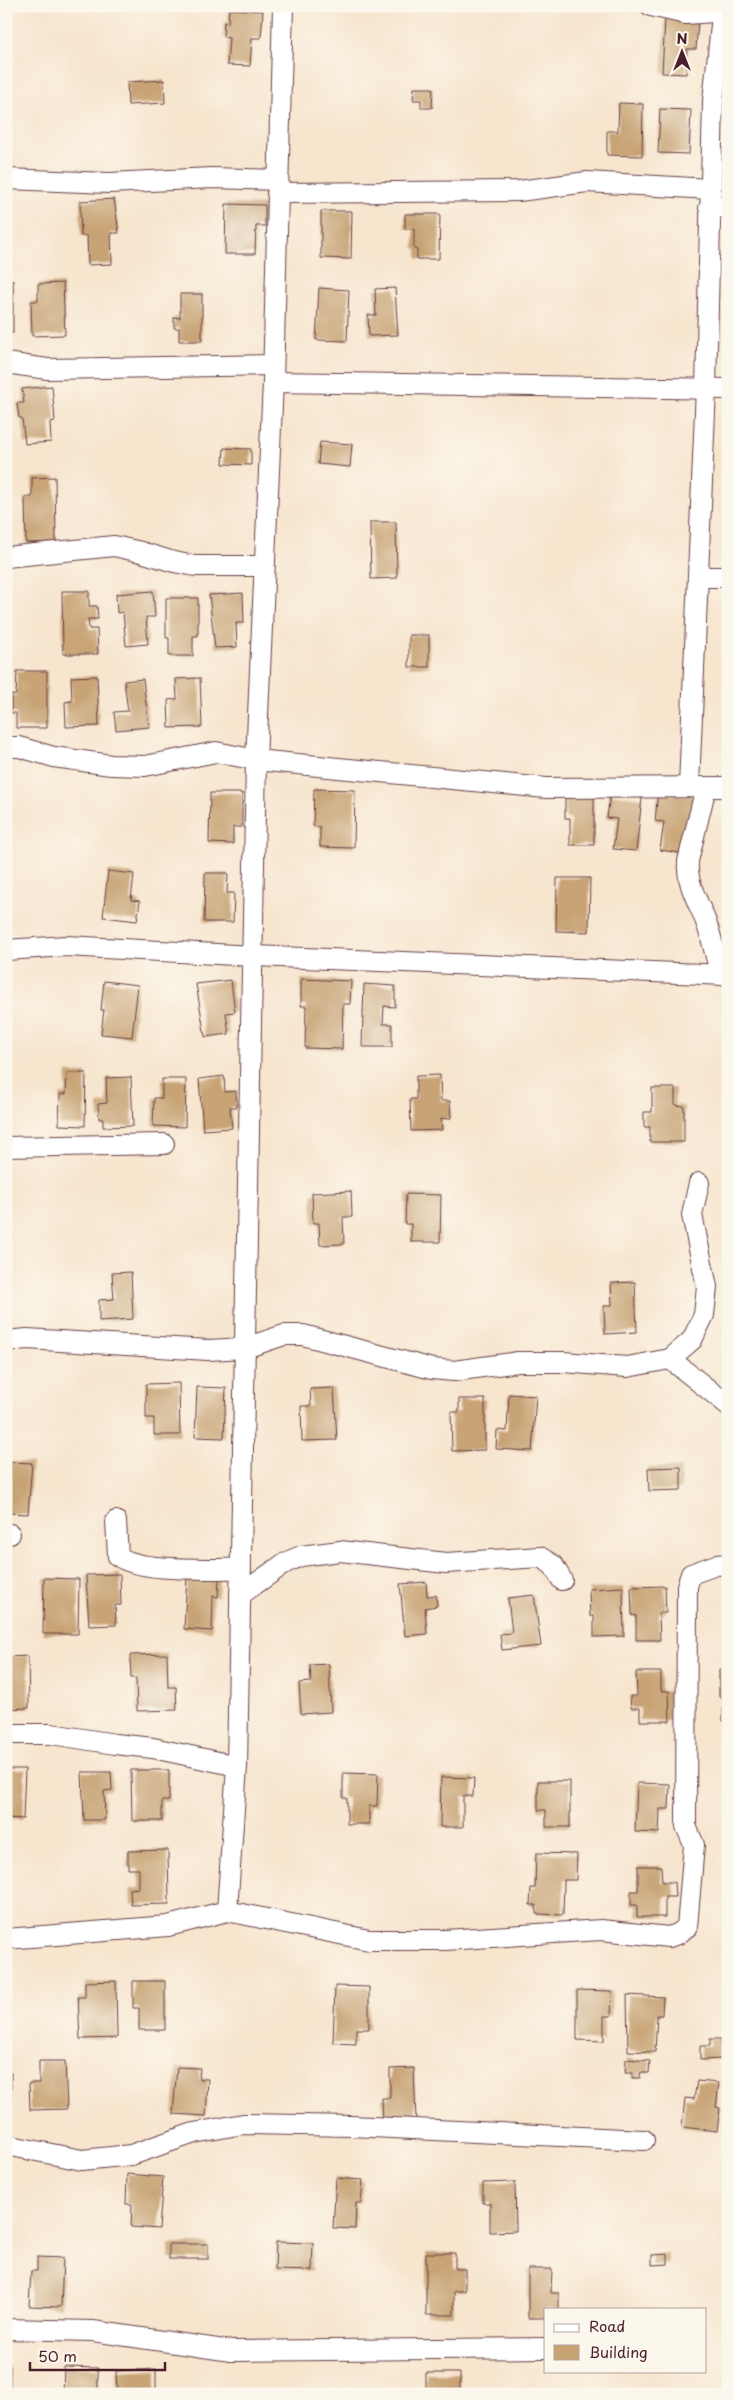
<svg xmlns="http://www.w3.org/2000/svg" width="734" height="2400" viewBox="0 0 734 2400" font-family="'Playpen Sans',sans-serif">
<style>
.building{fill:#c7a374}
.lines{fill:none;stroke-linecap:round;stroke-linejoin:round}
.minor-casing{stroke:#643d43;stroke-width:22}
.minor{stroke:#fff;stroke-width:20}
</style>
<rect width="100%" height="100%" fill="#fbf7ec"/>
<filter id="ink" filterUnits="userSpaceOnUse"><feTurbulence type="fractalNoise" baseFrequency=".02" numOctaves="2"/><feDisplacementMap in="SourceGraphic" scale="10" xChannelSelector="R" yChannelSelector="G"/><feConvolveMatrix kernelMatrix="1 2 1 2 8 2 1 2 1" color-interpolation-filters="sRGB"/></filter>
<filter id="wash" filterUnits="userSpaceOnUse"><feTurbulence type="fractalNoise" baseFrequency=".0096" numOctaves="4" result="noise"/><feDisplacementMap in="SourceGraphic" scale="20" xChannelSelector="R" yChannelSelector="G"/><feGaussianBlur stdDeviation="1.12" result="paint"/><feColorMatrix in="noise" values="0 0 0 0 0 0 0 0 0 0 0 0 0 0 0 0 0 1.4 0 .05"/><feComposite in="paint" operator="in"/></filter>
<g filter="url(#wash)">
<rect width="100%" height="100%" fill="#f7e5ce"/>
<g id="blocks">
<g class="building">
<path d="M229 9 263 11 261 38H252L250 66 227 65 229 38 223 37 224 22 228 23Z"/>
<path d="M665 19 698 21 696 49H687L686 74 662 73Z"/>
<path d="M164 80 165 103 128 105 127 82Z"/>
<path d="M414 88H433L432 108H421V100H413Z"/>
<path d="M619 103 643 104 642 156 607 155V131H618Z"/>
<path d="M660 109 691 110 689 154 658 153Z"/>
<path d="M114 199 119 233H111L112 264 88 265 87 236H81L80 201Z"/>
<path d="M226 204 265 205V226H256L255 254H225Z"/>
<path d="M321 211H352L351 259 321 258Z"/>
<path d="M405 214H440L439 259H417V249H414V229H405Z"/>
<rect x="6" y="281" width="7" height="52"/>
<path d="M63 283 65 335 32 336 31 301H38V284Z"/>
<path d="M319 288 349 290 347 341 316 340Z"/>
<path d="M395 288 398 335 369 336 368 315H376L375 289Z"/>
<path d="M180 294H202V341H179V328H174V317L180 318Z"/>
<path d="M52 386 55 421 50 422 51 442 25 444 22 418H19L17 403H24L22 389Z"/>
<path d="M320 442 352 444 350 467 318 464Z"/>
<path d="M224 448 251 449V465L223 464Z"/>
<path d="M55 477 56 542 26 543 25 497H32V478Z"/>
<path d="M370 522H396L397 578 371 579Z"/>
<path d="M62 591H89V606H97L98 619H88L89 629H97L98 654H63Z"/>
<path d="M153 591 155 617H146L148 644 126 646 123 612 117 613 116 594Z"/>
<path d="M243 593 244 623H236L237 647 215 648 209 595Z"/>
<path d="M166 598H198V636H193V656H169V638H166Z"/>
<rect x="409" y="635" width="20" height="32"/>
<path d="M17 671H47V728H16V713H11V695H16Z"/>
<path d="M97 676 99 726 66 727 65 702 72 701 71 677Z"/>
<path d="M200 678 202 727 169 728 168 700 177 699 176 679Z"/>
<path d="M143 679 149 727 116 730 114 712 128 711 124 681Z"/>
<path d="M314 789 355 790 354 848 320 847V827L313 826Z"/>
<path d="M658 792 694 797 687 854 660 850 664 822 655 821Z"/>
<path d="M210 793H242V827H233V844L209 843Z"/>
<path d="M610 794 642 798 636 851 613 849 617 819 607 818Z"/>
<path d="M565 795H594V845H570V818H565Z"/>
<path d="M108 871 134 874 131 900 140 901 137 921 103 917Z"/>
<path d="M205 873H228L227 893H234L233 922H204Z"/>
<path d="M557 878H590L589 932 556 931Z"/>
<path d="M301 979 351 981 350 1004H343L342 1049 305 1048 306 1006H301Z"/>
<path d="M231 980 235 1012 226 1013 229 1034 205 1037 196 984Z"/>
<path d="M104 981 138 985 132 1037 101 1034 104 1010H101Z"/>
<path d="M364 984 395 986V1007L384 1006 383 1024H392V1047H362Z"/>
<path d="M67 1073H86L85 1126 59 1125 60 1094H66Z"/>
<path d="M440 1075 441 1101H450L451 1118 441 1119 442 1130 411 1131 410 1099H416V1076Z"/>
<path d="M224 1076 225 1092 236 1091 237 1107H230L232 1128 203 1130 199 1079Z"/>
<path d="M131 1077 133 1126 103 1127V1119H99L98 1104 107 1103 106 1078Z"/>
<path d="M162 1079H186L185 1127 153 1126 154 1098H162Z"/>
<path d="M652 1088H675V1105L684 1106V1142H650V1127H644V1112H652Z"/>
<path d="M351 1191 352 1217H343L344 1244 320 1245 319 1223H313L312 1193Z"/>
<path d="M406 1194 441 1195 440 1242H411V1224H405Z"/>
<path d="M131 1272 133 1319 99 1321V1300L114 1299 112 1273Z"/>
<path d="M635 1282 637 1332 605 1334 604 1306 612 1305 611 1283Z"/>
<path d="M179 1383 180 1435H154V1418H146V1384Z"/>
<path d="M197 1387 226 1388 224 1438 195 1437Z"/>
<path d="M334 1388 337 1440 302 1441 301 1406H311L310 1389Z"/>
<path d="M509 1394 536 1396 532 1451 496 1449 497 1430 507 1431Z"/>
<path d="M459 1399H485V1450L452 1451 451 1412H459Z"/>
<path d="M11 1462 32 1463 28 1514 6 1513V1490H8Z"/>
<path d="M681 1467V1490L649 1491 648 1468Z"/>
<path d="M120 1574 121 1605H115L116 1625 89 1626 86 1575Z"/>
<path d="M187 1576 219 1578 218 1597 213 1596 212 1631 184 1629Z"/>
<path d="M44 1578 79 1579 78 1634H43Z"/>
<path d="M426 1582 427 1596 436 1595 437 1606 425 1608 427 1634 405 1636 400 1584Z"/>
<path d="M665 1586 666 1613H659L660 1640H636V1615L632 1616 631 1587Z"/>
<path d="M623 1587 624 1636 594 1637V1616H590L589 1589Z"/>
<path d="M534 1595 541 1646 502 1650 500 1634 512 1633 508 1598Z"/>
<path d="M167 1654 168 1687H176L177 1710 137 1711 136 1678H131L130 1655Z"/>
<path d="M28 1656 29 1708 6 1709V1657Z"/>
<path d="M329 1664 331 1712 301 1714 299 1683 311 1682 310 1665Z"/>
<path d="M719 1669H728V1721H723V1697H719Z"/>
<path d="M636 1672H661V1691H669L670 1721H640V1708H631L630 1696H637Z"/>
<path d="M6 1769H25L23 1819 6 1818Z"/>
<path d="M131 1770H169V1801H162V1821H132Z"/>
<path d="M82 1772H111L112 1790 104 1791 105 1820H84Z"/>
<path d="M343 1773 378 1774 377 1806H369V1824H347V1798H343Z"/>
<path d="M441 1777 474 1778 473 1796H463V1827H440Z"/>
<path d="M538 1781H570V1827H546V1810H538Z"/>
<path d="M637 1783 670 1784 669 1809H660L659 1833 635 1832Z"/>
<path d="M168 1850 169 1904 131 1905 130 1889 139 1888V1869H128V1851Z"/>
<path d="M536 1853 577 1854 576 1880H564L563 1915 536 1914V1905H530L531 1888H535Z"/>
<path d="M638 1866H661L662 1882H674L675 1897H665V1917H637V1905H631V1891H638Z"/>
<path d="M116 1981 117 2038 80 2039 78 1997H85V1982Z"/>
<path d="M133 1981H165V2030H139V2008H133Z"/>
<path d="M335 1986 369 1987V2029H356V2044L333 2043Z"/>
<path d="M577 1990 612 1991 611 2016H604V2041L577 2040Z"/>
<path d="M627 1995 663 1997 662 2015H657L655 2052 628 2051Z"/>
<path d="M710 2039H721L722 2059 700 2060V2046H710Z"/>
<path d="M626 2059 650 2061 649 2073H640V2078H632L633 2073H625Z"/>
<path d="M39 2061H65L67 2109 30 2110 29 2083H39Z"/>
<path d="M177 2067 200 2068 199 2079H208L206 2116 173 2114Z"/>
<path d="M414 2068 416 2121 383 2122 382 2098H390V2069Z"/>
<rect x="6" y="2073" width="5" height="33"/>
<path d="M697 2081 719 2083 716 2107 720 2108 717 2131 682 2127 685 2098 694 2099Z"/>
<path d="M127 2174 163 2177 159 2229 131 2227 132 2204H126Z"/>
<path d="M336 2178 363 2180 361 2203H356L355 2229 333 2228Z"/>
<path d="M515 2182 516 2231 490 2232V2203H483V2183Z"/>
<path d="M276 2242 313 2243 312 2271 275 2270Z"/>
<rect x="169" y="2244" width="39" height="15"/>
<path d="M426 2253H455V2269H465V2291H454V2315H426Z"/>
<path d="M668 2254V2264L652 2265V2255Z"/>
<path d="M37 2257 63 2258 61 2307 29 2306 31 2271H37Z"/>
<path d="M528 2269H552L551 2293H559V2309H545V2318H528Z"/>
<rect x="6" y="2367" width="4" height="27"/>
<path d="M64 2367 98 2368V2394H63Z"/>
<path d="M156 2369V2394H117L116 2371Z"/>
<path d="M426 2373H460V2394L426 2392Z"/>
</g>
</g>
</g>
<g filter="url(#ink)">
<use href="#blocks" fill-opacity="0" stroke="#643d43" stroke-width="1"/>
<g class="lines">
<defs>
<g id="minor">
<path d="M651 6 686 14 728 11"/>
<path d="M6 179 109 183 212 178 277 180"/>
<path d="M277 193 519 191 587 182 710 189"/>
<path d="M709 208 728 207"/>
<path d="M6 363 47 369 273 365"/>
<path d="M273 382 283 6"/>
<path d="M6 557 114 546 141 552 174 562 195 566H264"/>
<path d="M698 577H728"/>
<path d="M6 747H19L54 757 111 765 145 766 216 752 256 760 546 788 728 787"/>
<path d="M689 786 706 388 713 101 723 6"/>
<path d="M706 787 688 861C686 885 700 904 707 925 713 942 716 959 721 975"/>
<path d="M6 950 66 946 254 956 728 975"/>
<path d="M6 1147 164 1144"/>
<path d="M6 1341 27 1339 208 1350 245 1348 284 1335H303L432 1369 454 1371 518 1362H563L627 1367 670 1359 692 1340 704 1315 707 1287 692 1215 699 1183"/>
<path d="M670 1359 728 1405"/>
<path d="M116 1521 118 1556C141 1573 212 1568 241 1569"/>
<path d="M6 1534H10"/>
<path d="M240 1595 285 1563 301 1556 340 1551 446 1563 540 1557 553 1565 562 1580"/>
<path d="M6 1734H51L115 1744 153 1748 237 1766"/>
<path d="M227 1911 237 1766 256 760 273 382 728 389"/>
<path d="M6 1939 168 1926 227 1911 369 1940H445L601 1930 669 1937 678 1934 687 1927 694 1845 686 1826 687 1586 691 1574 716 1565 728 1564"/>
<path d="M6 2145 82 2160 131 2155 194 2133 243 2124 351 2126 644 2140"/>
<path d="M6 2329 93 2331 231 2351 545 2348"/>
</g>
</defs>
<use href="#minor" class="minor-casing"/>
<use href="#minor" class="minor"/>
</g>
</g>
<rect width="734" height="2400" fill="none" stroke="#fbf7ec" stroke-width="25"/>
<rect x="544" y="2308" width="162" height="65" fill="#fbf7ec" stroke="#b4a19f"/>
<rect x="554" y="2324" width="25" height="8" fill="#ffffff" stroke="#b4a19f"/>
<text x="589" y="2332" font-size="15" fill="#4a1f2b">Road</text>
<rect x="554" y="2345" width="25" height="15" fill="#c7a374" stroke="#b4a19f"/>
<text x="589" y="2358" font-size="15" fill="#4a1f2b">Building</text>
<g transform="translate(682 52)" stroke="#fbf7ec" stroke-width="4" paint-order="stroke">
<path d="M0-4L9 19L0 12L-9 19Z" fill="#4a1f2b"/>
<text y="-8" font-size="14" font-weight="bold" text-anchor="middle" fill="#4a1f2b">N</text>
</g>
<path d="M30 2362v8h135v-8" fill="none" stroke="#4a1f2b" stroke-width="2.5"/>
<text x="38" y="2362" font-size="15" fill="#4a1f2b" stroke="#fbf7ec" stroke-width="4" paint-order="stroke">50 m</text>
</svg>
